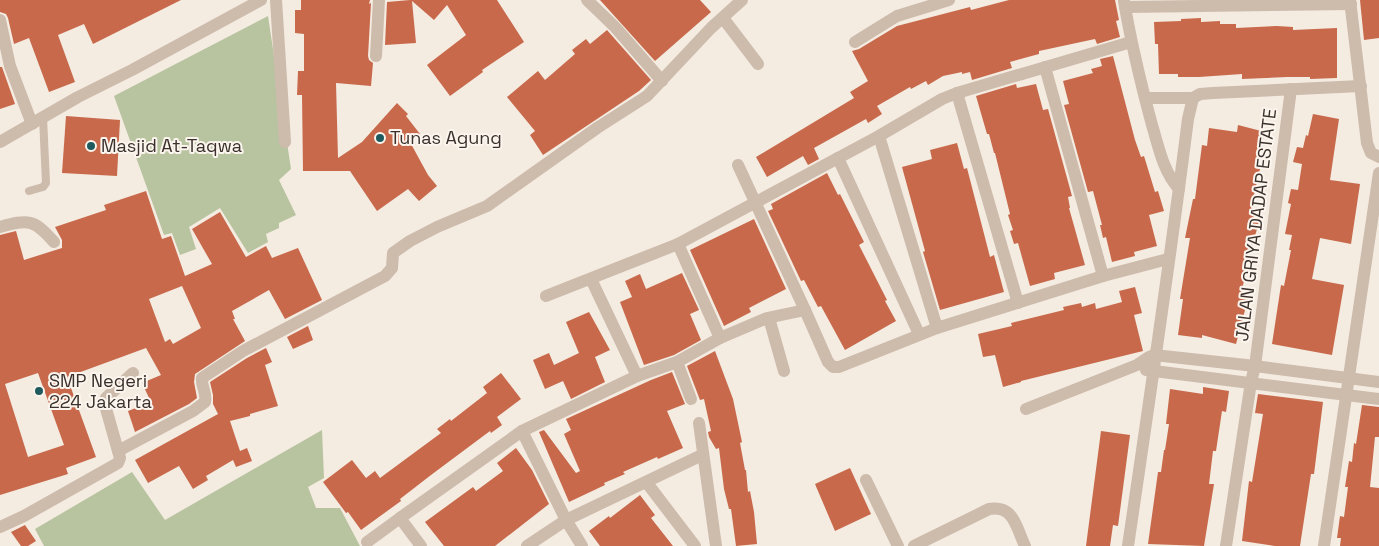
<svg xmlns="http://www.w3.org/2000/svg" width="1379" height="546" viewBox="0 0 1379 546" font-family="'Space Grotesk',sans-serif">
<style>
.green{fill:#b8c4a0}
.building{fill:#c8694b;fill-rule:evenodd}
.lines{fill:none;stroke-linecap:round;stroke-linejoin:round}
.service{stroke:#cdbbac;stroke-width:8}
.minor{stroke:#cdbbac;stroke-width:12}
.tertiary{stroke:#cdbbac;stroke-width:12}
.poi-dot{fill:#1f5a5e;stroke:#fbf5ee;stroke-width:2}
.labels{text-anchor:middle;stroke-width:4;stroke-linejoin:round;paint-order:stroke}
.poi-label{font-size:18px;fill:#3b302b;stroke:#fbf5ee;text-anchor:start}
.street-label{font-size:18px;fill:#3b302b;stroke:#fbf5ee}
</style>
<rect width="100%" height="100%" fill="#f4ebe1"/>
<g class="green">
<path d="M268 16 291 169 279 180 296 215 279 223V228L266 234 268 242 248 253 220 208 189 227 196 249 180 255 172 233 164 235 114 96Z"/>
<path d="M322 430 324 478 308 487 316 508H340L360 546H44L35 529 132 472 165 520Z"/>
</g>
<g class="building">
<path d="M0 0H181L93 44 84 24 58 35 75 82 49 92 29 38 14 44 8 18 6 14 0 12Z"/>
<path d="M301 0H370L369 4 371 3 368 56 369 60 373 63 371 86 336 83 338 158 362 142 397 103 408 114 406 116 420 134 410 142 428 175 437 186 419 201 408 189 377 211 350 171H303L302 95H297L298 71H304V34L295 33V10H301Z"/>
<path d="M410 0H497L524 42 482 70 483 72 450 96 427 65 466 35 447 5 434 20 412 1 416 43 385 45 387 2Z"/>
<path d="M600 0H700L711 12 655 61Z"/>
<path d="M1009 0H1115L1119 20 1116 21 1120 37 1097 44 1095 39 1039 51V54L1010 62 1012 68 972 80 970 72 962 74V72L943 76 928 85 926 81 911 89 910 87 877 106 882 114 868 123 866 119 814 148 819 159 808 165 803 156 767 177 756 157 854 98 850 92 868 81 852 51 859 49 897 26 970 7 971 10Z"/>
<path d="M1360 0H1379V38L1364 40Z"/>
<path d="M1201 18V22L1220 21V24H1236V28L1277 26 1293 27V30L1337 28V78L1310 79V77H1287L1242 79V74L1199 77H1178V74H1159L1158 44H1155L1154 22 1181 21V19Z"/>
<path d="M607 30 651 80 639 91 543 155 530 135 535 131 507 97 538 71 545 80 575 54 572 50 586 39 590 44Z"/>
<path d="M1113 56 1135 140 1141 157 1144 156 1155 192 1158 191 1164 211 1149 215 1157 246 1134 252 1135 256 1112 262 1106 237 1103 238 1100 225H1102L1093 191 1088 192 1064 105 1069 104 1063 81 1093 73 1091 69 1102 66 1100 59Z"/>
<path d="M0 67H2L15 104 0 109Z"/>
<path d="M1016 84 1017 88 1036 84 1043 110 1048 109 1072 196 1068 197 1070 208H1069L1085 265 1054 273 1055 279 1030 286 1018 243 1014 244 1010 231 1013 230 1008 215 1010 214 995 153H994L989 134H987L976 96Z"/>
<path d="M1313 114 1339 119 1330 180 1360 184 1351 244 1320 238 1312 279 1344 285 1332 355 1272 344 1281 285 1284 286 1291 250H1289L1292 235 1285 234 1291 204 1288 203 1291 189 1298 190 1302 164 1293 162 1297 147 1303 148 1306 135 1308 136Z"/>
<path d="M66 116 120 120 117 176 62 173Z"/>
<path d="M1238 125 1265 132 1255 168 1260 169 1251 208 1262 211 1245 272 1246 273 1241 293 1249 295 1236 344 1202 335V338L1178 335 1183 299H1180L1190 238H1185L1193 199H1195L1202 145 1207 146 1209 128 1237 132Z"/>
<path d="M957 143 964 169 967 168 990 257 994 255 1004 292 940 310 923 252 925 251 902 167 932 159 930 150Z"/>
<path d="M827 173 838 195 840 194 864 242 859 245 887 300 885 301 896 321 845 350 821 306 818 307 804 280 801 281 768 211 773 209 771 204Z"/>
<path d="M146 191 162 239 171 236 185 276 212 264 192 229 220 212 246 257 266 246 272 258 298 248 322 300 285 319 269 290 232 311 235 319H233L245 341 195 374 194 382 197 398 189 404 135 432 128 411 151 402 142 383 161 375 146 348 67 377 96 457 66 468 68 474 0 495V235L16 231 24 260 62 248V240L55 227 106 210 104 205ZM182 286 201 328 173 344 170 339 165 342 149 299ZM38 373 64 445 28 457 5 384Z"/>
<path d="M754 219 786 289 749 308 751 312 724 326 690 250Z"/>
<path d="M682 273 699 310 690 314 701 340 674 355 644 365 620 302 632 297 625 281 640 274 646 289Z"/>
<path d="M1135 287 1142 313 1134 315 1143 351 1021 381V382L1003 387 995 355 983 357 978 334 1012 326 1011 323 1064 310 1063 307 1081 303 1082 307 1095 303 1096 309 1122 302 1119 291Z"/>
<path d="M589 312 610 350 595 357 605 382 571 399 563 381 545 389 533 360 549 353 554 365 579 353 566 322Z"/>
<path d="M308 326 313 340 293 349 287 337Z"/>
<path d="M266 348 272 362 265 365 278 406 250 414V416L230 421 240 451 247 448 252 461 236 467 233 460 206 476 208 480 193 489 179 466 148 483 135 460 218 414 213 404V395L210 382 247 358Z"/>
<path d="M715 351 733 399 742 442 740 443 745 470H746L748 492 750 491 754 512 757 544 736 546 731 509H729L724 489 719 448 716 449 709 437 708 432 711 431 704 399 700 400 687 366Z"/>
<path d="M672 372 685 404 667 411 683 448 658 459 657 457 623 472 625 474 604 483 605 485 569 502 539 432 544 430 576 473 580 471 564 434 571 430 566 419 651 380Z"/>
<path d="M501 373 521 399 497 417 502 425 491 433 490 431 431 475 400 499 401 501 361 530 348 512 346 513 323 482 352 460 366 478 375 471 380 478 441 433 437 429 450 419 451 421 487 393 483 387Z"/>
<path d="M1203 387 1229 391 1226 412 1222 411 1216 451H1213L1209 484H1214L1204 546 1148 544 1158 472H1161L1164 450H1165L1169 424H1166L1170 389 1203 394Z"/>
<path d="M1258 394 1323 402 1314 474H1311L1300 546H1275L1242 541 1249 481 1252 482 1263 414 1255 413Z"/>
<path d="M1362 405 1379 407V437H1375L1370 487 1379 488V546H1340L1341 538H1337L1340 516 1344 517 1348 487H1345L1349 461 1352 462 1354 443 1356 444Z"/>
<path d="M1101 431 1130 435 1118 526 1113 525 1110 546H1086Z"/>
<path d="M516 448 532 470 549 504 495 546H444L425 522 473 487 476 491 503 471 497 463Z"/>
<path d="M850 468 871 514 835 531 815 484Z"/>
<path d="M640 495 655 515 651 518 673 546H600L589 531 609 516 610 518Z"/>
<path d="M25 525 36 541 28 546H21L11 532Z"/>
</g>
<g class="lines">
<path class="service" d="M29 191 43 187 46 183 43 117"/>
<g class="minor">
<path d="M276 0 285 142"/>
<path d="M587 0 615 27 662 81"/>
<path d="M1350 0 1367 143 1371 153 1379 157"/>
<path d="M1124 1C1131 43 1141 84 1152 125 1159 148 1163 171 1179 189"/>
<path d="M1125 7 1351 4"/>
<path d="M723 18 758 64"/>
<path d="M0 20 10 66 32 124"/>
<path d="M855 42 897 16 949 0"/>
<path d="M376 56 379 0"/>
<path d="M1045 67 1103 276"/>
<path d="M957 93 1018 303"/>
<path d="M1145 98H1193"/>
<path d="M879 136 937 328"/>
<path d="M838 158 919 334"/>
<path d="M738 165 805 310"/>
<path d="M0 227C28 219 34 219 54 242"/>
<path d="M678 244 720 338"/>
<path d="M591 279 637 376"/>
<path d="M546 296 678 244 879 136 942 99 957 93 1131 42"/>
<path d="M769 318 784 371"/>
<path d="M677 362 691 399"/>
<path d="M1146 370 1379 399"/>
<path d="M1026 409 1137 365 1149 357 1154 355 1255 366 1379 382"/>
<path d="M699 423 716 546"/>
<path d="M118 451 193 411 205 402C207 392 201 387 202 378L243 351 385 276 392 268 393 253 410 241 437 227 487 206 597 128 647 96 711 28 742 0"/>
<path d="M866 480 898 546"/>
<path d="M647 483 695 546"/>
<path d="M0 527 24 516 118 463 120 458 105 405 106 398 133 373"/>
<path d="M367 542 400 518"/>
<path d="M421 546 400 518 522 431"/>
<path d="M527 546 566 520 702 455"/>
<path d="M582 546 566 520 522 431 637 376 677 362 720 338 767 318 805 310 828 362 833 367H839L937 328 1103 276 1168 259"/>
<path d="M914 546 989 509C1014 505 1016 527 1025 546"/>
<path d="M1128 546C1149 404 1170 261 1188 119L1193 98 1200 94 1213 93 1361 86"/>
<path d="M1226 546 1251 382 1255 366 1291 89"/>
<path d="M1324 546 1379 173"/>
</g>
<path class="tertiary" d="M0 142 78 97 132 70 261 0"/>
</g>
<g class="poi-dot">
<circle cx="380" cy="138" r="5"/>
<circle cx="91" cy="146" r="5"/>
<circle cx="39" cy="391" r="5"/>
</g>
<g class="labels">
<g class="poi-label">
<text x="390" y="144">Tunas Agung</text>
<text x="101" y="152">Masjid At-Taqwa</text>
<text x="49" y="387">SMP Negeri<tspan x="49" dy="21">224 Jakarta</tspan></text>
</g>
<g class="street-label">
<text transform="translate(1256 225) rotate(-83)" y="6">JALAN GRIYA DADAP ESTATE</text>
</g>
</g>
</svg>
